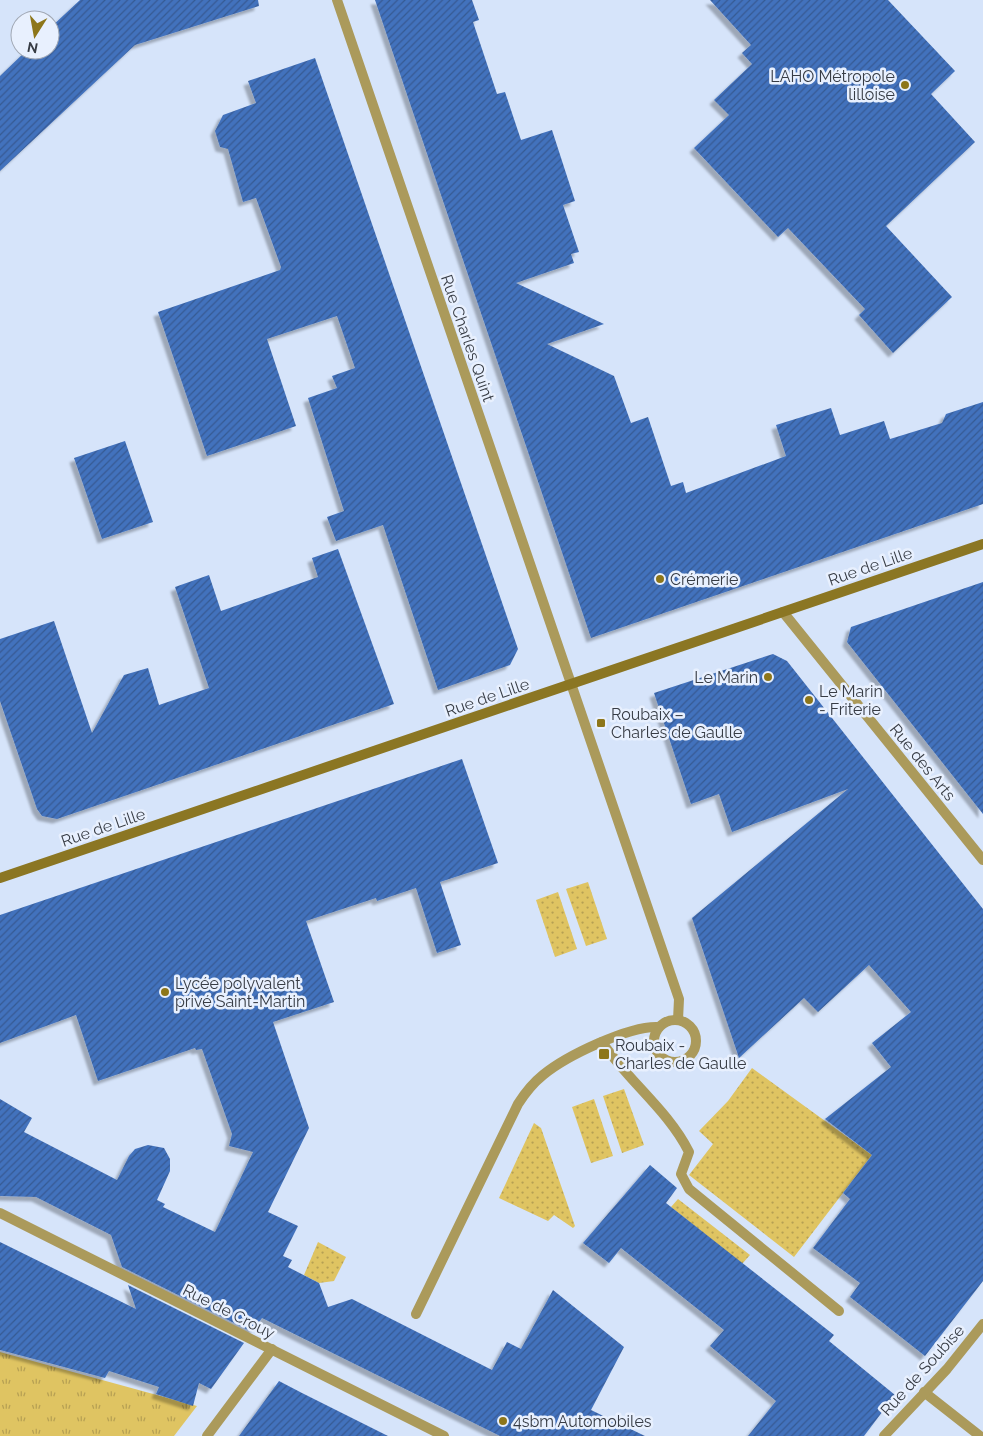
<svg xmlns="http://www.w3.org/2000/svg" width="983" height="1436" viewBox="0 0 983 1436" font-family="Raleway,sans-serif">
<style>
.grass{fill:url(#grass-dots)}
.park{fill:url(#park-tufts)}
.building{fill:url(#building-hatch);filter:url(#shadow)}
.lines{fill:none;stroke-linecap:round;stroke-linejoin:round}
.street{stroke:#ab9a5b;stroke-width:10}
.secondary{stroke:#8b7623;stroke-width:10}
.poi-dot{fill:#8d761a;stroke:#e8f0fe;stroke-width:2}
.labels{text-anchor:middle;stroke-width:5;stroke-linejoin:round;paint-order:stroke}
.poi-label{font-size:16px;fill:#373c45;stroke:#e8f0fe;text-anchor:start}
.street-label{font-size:16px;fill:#373c45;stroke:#e8f0fe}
</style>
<defs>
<pattern id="grass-dots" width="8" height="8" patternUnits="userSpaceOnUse" patternTransform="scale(1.25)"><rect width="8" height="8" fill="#dfc462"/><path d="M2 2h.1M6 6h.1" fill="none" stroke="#b6a053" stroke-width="1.8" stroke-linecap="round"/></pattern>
<pattern id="park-tufts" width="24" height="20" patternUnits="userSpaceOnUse" patternTransform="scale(1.25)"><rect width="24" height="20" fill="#dfc462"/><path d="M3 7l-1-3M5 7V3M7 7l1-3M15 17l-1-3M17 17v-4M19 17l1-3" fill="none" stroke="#b6a053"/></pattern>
<pattern id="building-hatch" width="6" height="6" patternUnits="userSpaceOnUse" patternTransform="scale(1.25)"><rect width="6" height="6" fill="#4372bd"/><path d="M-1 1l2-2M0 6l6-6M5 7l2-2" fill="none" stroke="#365a93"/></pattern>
<filter id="shadow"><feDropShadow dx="-4.5" dy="4.5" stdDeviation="1" flood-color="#0004"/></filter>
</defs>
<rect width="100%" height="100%" fill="#d6e4fa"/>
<g class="grass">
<path d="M588 882 607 939 586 946 566 889Z"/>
<path d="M558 892 577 949 555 957 536 900Z"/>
<path d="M752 1068 872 1155 794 1257 689 1175 713 1144 699 1131 728 1101Z"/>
<path d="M624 1089 644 1145 622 1153 603 1096Z"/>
<path d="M594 1099 613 1156 591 1163 572 1107Z"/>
<path d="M534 1123 541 1128 575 1226 573 1228 554 1215 548 1221 499 1198Z"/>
<path d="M678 1199 750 1255 742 1264 671 1207Z"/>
<path d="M318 1242 346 1257 334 1281 319 1283 304 1275Z"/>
</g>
<path class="park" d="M0 1352 197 1406 174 1436H0Z"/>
<g class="building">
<path d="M80 0H258L259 6 135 45 0 171V76L27 50H50V28Z"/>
<path d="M375 0H472L479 20 473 22 497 94 505 92 521 140 552 130 575 201 563 205 579 252 571 254 574 263 516 283 604 324 547 344 614 376 631 423 648 417 671 486 683 482 686 493 786 456 776 425 831 408 840 435 884 421 890 439 942 423 946 414 983 402V504L591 638Z"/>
<path d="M710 0H888L955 71 931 94 975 142 886 226 952 297 893 353 859 315 865 309 788 228 778 237 694 148 729 115 714 100 752 64 742 53 751 45Z"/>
<path d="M315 58 518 649 510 665 438 690 383 525 336 541 327 517 344 511 308 398 337 388 332 376 355 368 337 316 267 339 296 426 207 456 158 312 280 270 281 267 256 198 243 202 228 149 220 147 215 131 223 115 256 103 248 81Z"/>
<path d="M125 441 153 522 102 539 74 458Z"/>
<path d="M338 549 394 704 57 819 42 816 37 809 0 701V639L54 621 92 733 124 675 148 668 159 705 209 688 175 587 209 575 221 611 318 577 312 558Z"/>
<path d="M983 582V814L847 642 851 627Z"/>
<path d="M773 654 787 661 983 909V1281L925 1356 850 1297 860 1283 813 1248 850 1199 843 1193 872 1155 825 1119 891 1067 872 1043 911 1012 869 965 818 1012 804 998 739 1058 692 918 848 789 732 832 719 794 691 804 654 693Z"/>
<path d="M462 759 498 863 440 882 461 945 437 953 416 888 377 901 376 898 306 921 334 1002 273 1022 309 1128 268 1212 298 1226 283 1256 292 1260 288 1267 319 1283 328 1307 352 1299 492 1370 507 1342 521 1349 553 1290 624 1347 591 1410 645 1436H500L262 1318 252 1332 122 1267 111 1235 36 1197 0 1196V1099L32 1118 24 1132 117 1180 129 1156 135 1149 148 1145 164 1148 170 1159V1171L157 1200 165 1204 163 1207 215 1232 253 1152 229 1146 232 1134 202 1049 196 1050 195 1048 98 1081 76 1015 0 1043V915Z"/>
<path d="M650 1165 677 1188 666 1203 834 1335 829 1341 895 1395 864 1436H748L776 1401 710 1346 724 1330 621 1248 609 1263 583 1243Z"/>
<path d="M0 1242 136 1309 128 1285 244 1343 211 1389 199 1383 193 1406 156 1394 159 1387 109 1371 105 1378 0 1350Z"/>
<path d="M279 1381 302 1393 388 1436H239Z"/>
</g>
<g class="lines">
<g class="street">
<path d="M337 0 679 999 678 1020"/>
<path d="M783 612 983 860"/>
<circle cx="675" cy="1041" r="21"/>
<path d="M602 1042C628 1081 668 1110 689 1152L681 1174 689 1189 839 1311"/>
<path d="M0 1213 444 1436"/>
<path d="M416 1314 518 1104C525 1093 533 1083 543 1075 566 1056 630 1025 659 1027"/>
<path d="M924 1392 980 1436"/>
<path d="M207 1436 272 1349"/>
<path d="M884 1436 947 1369 983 1324"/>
</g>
<path class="secondary" d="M0 878 983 544"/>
</g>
<g class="poi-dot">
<circle cx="905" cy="85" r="5"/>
<circle cx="660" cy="579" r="5"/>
<circle cx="768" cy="677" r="5"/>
<circle cx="809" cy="700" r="5"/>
<rect x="596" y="718" width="10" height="10" rx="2.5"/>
<circle cx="165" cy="992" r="5"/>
<rect x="598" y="1048" width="12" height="12" rx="2.5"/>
<circle cx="503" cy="1421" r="5"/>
</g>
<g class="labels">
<g class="poi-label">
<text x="895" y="82" text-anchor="end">LAHO Métropole<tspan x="895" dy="18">lilloise</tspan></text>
<text x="670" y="585">Crémerie</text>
<text x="758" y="683" text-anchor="end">Le Marin</text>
<text x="819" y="697">Le Marin<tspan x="819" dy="18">- Friterie</tspan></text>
<text x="611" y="720">Roubaix –<tspan x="611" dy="18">Charles de Gaulle</tspan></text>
<text x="175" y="989">Lycée polyvalent<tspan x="175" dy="18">privé Saint-Martin</tspan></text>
<text x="615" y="1051">Roubaix -<tspan x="615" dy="18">Charles de Gaulle</tspan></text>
<text x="513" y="1427">4sbm Automobiles</text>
</g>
<g class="street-label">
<text transform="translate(468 338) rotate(71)" y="6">Rue Charles Quint</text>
<text transform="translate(870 566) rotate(-19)" y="6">Rue de Lille</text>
<text transform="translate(487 697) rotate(-19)" y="6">Rue de Lille</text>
<text transform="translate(923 762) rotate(51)" y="6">Rue des Arts</text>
<text transform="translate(103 827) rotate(-19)" y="6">Rue de Lille</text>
<text transform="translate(229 1311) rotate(27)" y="6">Rue de Crouy</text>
<text transform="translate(922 1370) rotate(-48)" y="6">Rue de Soubise</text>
</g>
</g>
<g transform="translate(35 35) rotate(191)"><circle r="24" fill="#e8f0fe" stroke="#a1a8b4"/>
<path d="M0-4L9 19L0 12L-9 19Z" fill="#8d761a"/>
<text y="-8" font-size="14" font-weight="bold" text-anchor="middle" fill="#373c45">N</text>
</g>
</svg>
